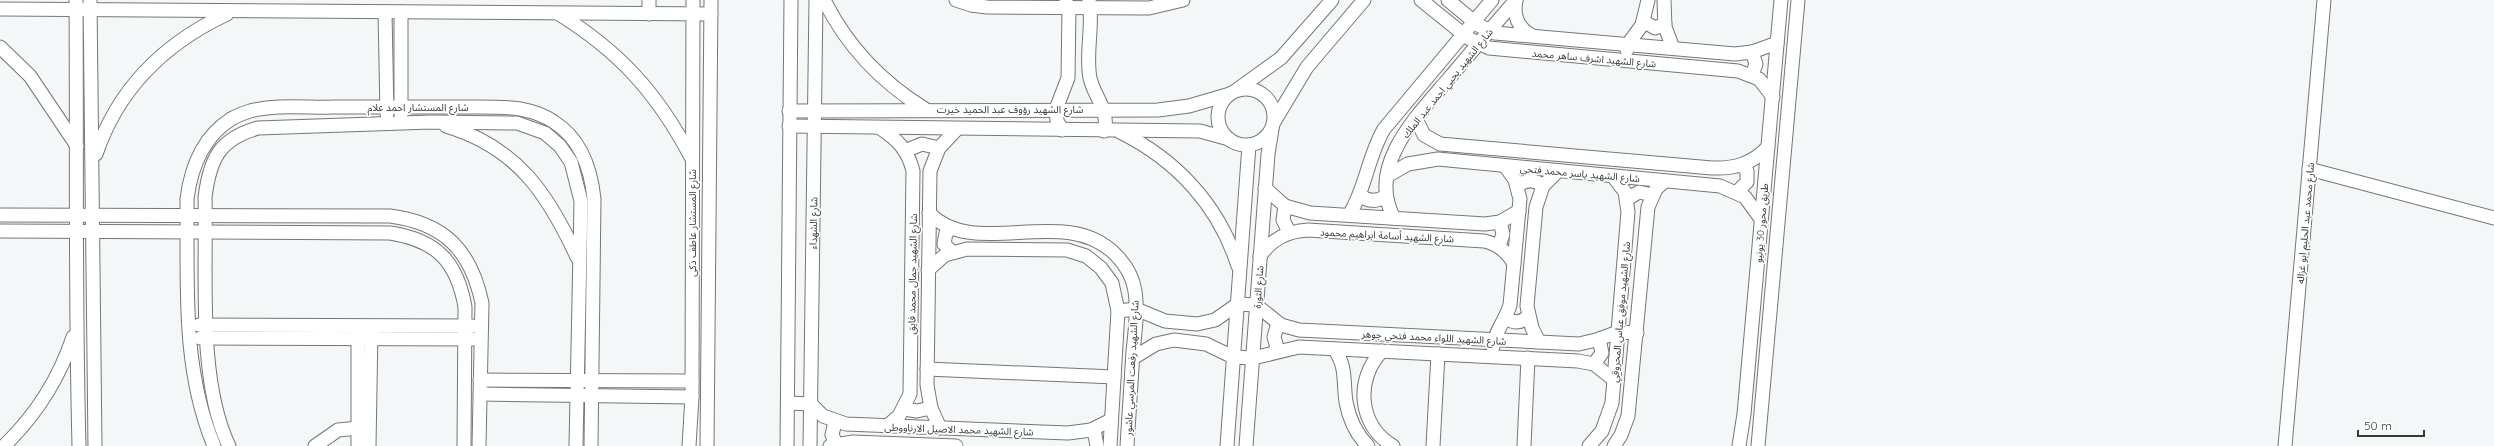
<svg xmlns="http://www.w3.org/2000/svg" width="2494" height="446" viewBox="0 0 2494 446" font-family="Quicksand,'Noto Sans Arabic',sans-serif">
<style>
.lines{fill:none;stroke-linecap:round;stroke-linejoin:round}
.minor-casing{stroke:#747777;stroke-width:15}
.minor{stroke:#fff;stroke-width:13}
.labels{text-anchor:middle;stroke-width:3.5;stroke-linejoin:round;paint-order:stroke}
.street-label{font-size:10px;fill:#373838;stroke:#fff}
</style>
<rect width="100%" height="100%" fill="#f3f7f7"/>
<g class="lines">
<defs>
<g id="minor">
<path d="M76 0C77 149 75 297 79 446"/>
<path d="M90 0 95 446"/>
<path d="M824 0C847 46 881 82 925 109"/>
<path d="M956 0 971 5 987 7 1149 8 1183 0"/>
<path d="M1089 0C1094 25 1085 53 1090 78 1094 97 1110 110 1104 131"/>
<path d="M1421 0 1468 38 1489 48 1738 71 1759 79 1773 97"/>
<path d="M1448 0 1478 25 1495 33 1735 54 1752 52 1777 43"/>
<path d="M1516 0C1513 15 1518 28 1531 35"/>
<path d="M1664 0 1665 27 1673 48"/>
<path d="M0 9 711 14"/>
<path d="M385 12 387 114"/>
<path d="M559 14C620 52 657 93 691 157"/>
<path d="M649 14V0"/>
<path d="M1643 21 1655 28 1665 24"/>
<path d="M0 47 30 76 77 146"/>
<path d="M1627 50 1628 44 1642 25 1648 0"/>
<path d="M1752 75 1756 64 1752 52"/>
<circle cx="1246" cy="117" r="28"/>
<path d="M1238 89 1281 58 1332 0"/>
<path d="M789 111 1158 110 1189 106 1230 94"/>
<path d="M401 115V12"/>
<path d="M1416 119 1424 135 1440 144 1712 168C1734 169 1752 164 1768 147"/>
<path d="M1274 122 1307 67 1364 0"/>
<path d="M446 126C517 147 548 194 577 257"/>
<path d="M789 126 1200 131 1229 139"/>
<path d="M880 128C897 139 908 150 913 171L910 394 899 416 887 426"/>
<path d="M1062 130 1057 121 1056 109 1068 78 1069 8 1066 2"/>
<path d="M1120 132C1177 160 1219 206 1238 266"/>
<path d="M905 151 922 144 939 148"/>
<path d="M96 154C118 89 165 43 227 14"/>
<path d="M2309 169 2494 218"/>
<path d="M1387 176 1408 164 1438 159 1720 186 1745 197 1761 219"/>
<path d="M1517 186C1526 179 1535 179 1543 186"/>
<path d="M1265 188 1285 206 1310 213 1485 224 1500 222 1519 211"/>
<path d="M1737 192 1747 182V171L1742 165"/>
<path d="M1360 195C1368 202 1377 202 1386 196"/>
<path d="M1627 199 1639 192 1652 195"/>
<path d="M1285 206 1283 220 1289 232"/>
<path d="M929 213C975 261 1064 203 1115 254 1125 264 1133 277 1135 291 1138 311 1135 332 1133 352 1131 383 1129 415 1127 446"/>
<path d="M0 215 390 216C445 223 471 251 482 303L479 446"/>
<path d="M1349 215C1366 188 1368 156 1384 129L1492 0"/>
<path d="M1394 218C1365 165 1420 113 1451 76 1473 50 1494 25 1516 0"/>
<path d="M951 229 946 233 944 244 952 252"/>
<path d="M0 231 390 233C436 240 457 261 465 307L464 446"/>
<path d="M1499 246 1503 234 1500 222"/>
<path d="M1260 256C1272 239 1287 231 1308 230L1484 241C1498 244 1507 251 1514 264"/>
<path d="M928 270 945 255 967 249 1067 250 1086 256 1101 268 1112 283 1118 311 1110 446"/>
<path d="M1118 311 1136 309 1165 321 1197 324 1215 320 1238 304 1256 305 1281 325 1299 330 1579 344 1596 340 1618 332 1637 333"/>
<path d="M1506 318C1514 324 1522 323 1528 316"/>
<path d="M1278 323 1274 337 1278 351"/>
<path d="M199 325 473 326"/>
<path d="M200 338 473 339"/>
<path d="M1539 342 1532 328 1527 306 1536 207 1543 186 1558 171"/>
<path d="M1493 347C1494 332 1506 320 1510 305L1520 199 1515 180 1505 166"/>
<path d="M1334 349C1347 366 1343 382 1346 402 1349 418 1356 434 1368 446"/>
<path d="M1382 351C1355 379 1358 425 1393 446"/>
<path d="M1133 358 1156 344 1174 340 1206 344 1233 357 1253 358 1299 347 1578 361 1594 364 1614 380"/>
<path d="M1594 364 1602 353 1599 339"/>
<path d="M927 369 1114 377"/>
<path d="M480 380 692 381"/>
<path d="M480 394 692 397"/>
<path d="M788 403 811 404 823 416 846 424 1068 433 1091 430 1111 420"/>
<path d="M904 409 917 411 931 408"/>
<path d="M940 428 931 408 927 385 930 171 939 148 956 130"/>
<path d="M1091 430 1095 435 1097 446"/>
<path d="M836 443 832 435 834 426 837 422"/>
<path d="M4 446C36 415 59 379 73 337"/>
<path d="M214 446C181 366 188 283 187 199 191 167 203 137 231 119 236 116 244 113 250 111 277 104 308 108 335 107 377 107 418 107 459 107 479 107 501 106 520 109 531 111 544 115 554 122 581 139 591 169 594 199L591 446"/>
<path d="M229 446C197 380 207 271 205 197 210 159 219 139 258 128L431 122 517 123 545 133 560 146 571 162 581 201 576 446"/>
<path d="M315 446 338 430 359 428"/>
<path d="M358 446V331"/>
<path d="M369 446 371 330"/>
<path d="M689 446 692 397 693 0"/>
<path d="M707 446 711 0"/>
<path d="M787 446 791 0"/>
<path d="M810 446 816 0"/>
<path d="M830 446 853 442 956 446"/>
<path d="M1227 446 1249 145"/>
<path d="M1246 446 1268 154 1272 129"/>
<path d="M1433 446 1438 354"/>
<path d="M1524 446 1528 358"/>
<path d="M1589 446 1602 431 1612 403 1628 212 1625 192 1613 176"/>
<path d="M1614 446 1621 435 1628 416 1648 207 1656 189 1665 181"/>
<path d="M1739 446 1744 414 1781 0"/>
<path d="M1758 446 1798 0"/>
<path d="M2285 446 2324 0"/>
</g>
</defs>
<use href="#minor" class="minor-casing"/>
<use href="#minor" class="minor"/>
</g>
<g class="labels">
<g class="street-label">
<text transform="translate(1594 58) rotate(5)" y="4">شارع الشهيد اشرف ساهر محمد</text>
<text transform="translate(1447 83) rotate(-51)" y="4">شارع الشهيد يحيي احمد عبد الملك</text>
<text x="418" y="111">شارع المستشار احمد علام</text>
<text x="1010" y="113">شارع الشهيد رؤوف عبد الحميد خيرت</text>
<text transform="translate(1580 173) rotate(5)" y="4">شارع الشهيد ياسر محمد فتحي</text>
<text transform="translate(692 223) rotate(-90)" y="4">شارع المستشار عاطف ذكى</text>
<text transform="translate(813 223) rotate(-89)" y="4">شارع الشهداء</text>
<text transform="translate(1761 223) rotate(-85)" y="4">طريق محور 30 يونيو</text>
<text transform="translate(2305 223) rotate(-85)" y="4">شارع محمد عبد الحليم ابو غزاله</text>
<text transform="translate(1387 235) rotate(3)" y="4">شارع الشهيد أسامة ابراهيم محمود</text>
<text transform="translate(912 274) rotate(-89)" y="4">شارع الشهيد جمال محمد فايق</text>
<text transform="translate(1258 287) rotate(-86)" y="4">شارع الثورة</text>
<text transform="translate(1620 312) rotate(-85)" y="4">شارع الشهيد موفق عباس المحروقي</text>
<text transform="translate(1434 337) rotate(3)" y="4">شارع الشهيد اللواء محمد فتحي جوهر</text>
<text transform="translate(1131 368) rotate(-87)" y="4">شارع الشهيد رفعت المرسي عاشور</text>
<text transform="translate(959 429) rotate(2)" y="4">شارع الشهيد محمد الاصيل الارناووطى</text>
</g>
</g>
<path d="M2358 430v6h66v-6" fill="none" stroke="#373838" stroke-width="2"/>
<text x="2364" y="430" font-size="12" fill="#373838" stroke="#ffffff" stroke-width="3" paint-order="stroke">50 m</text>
</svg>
